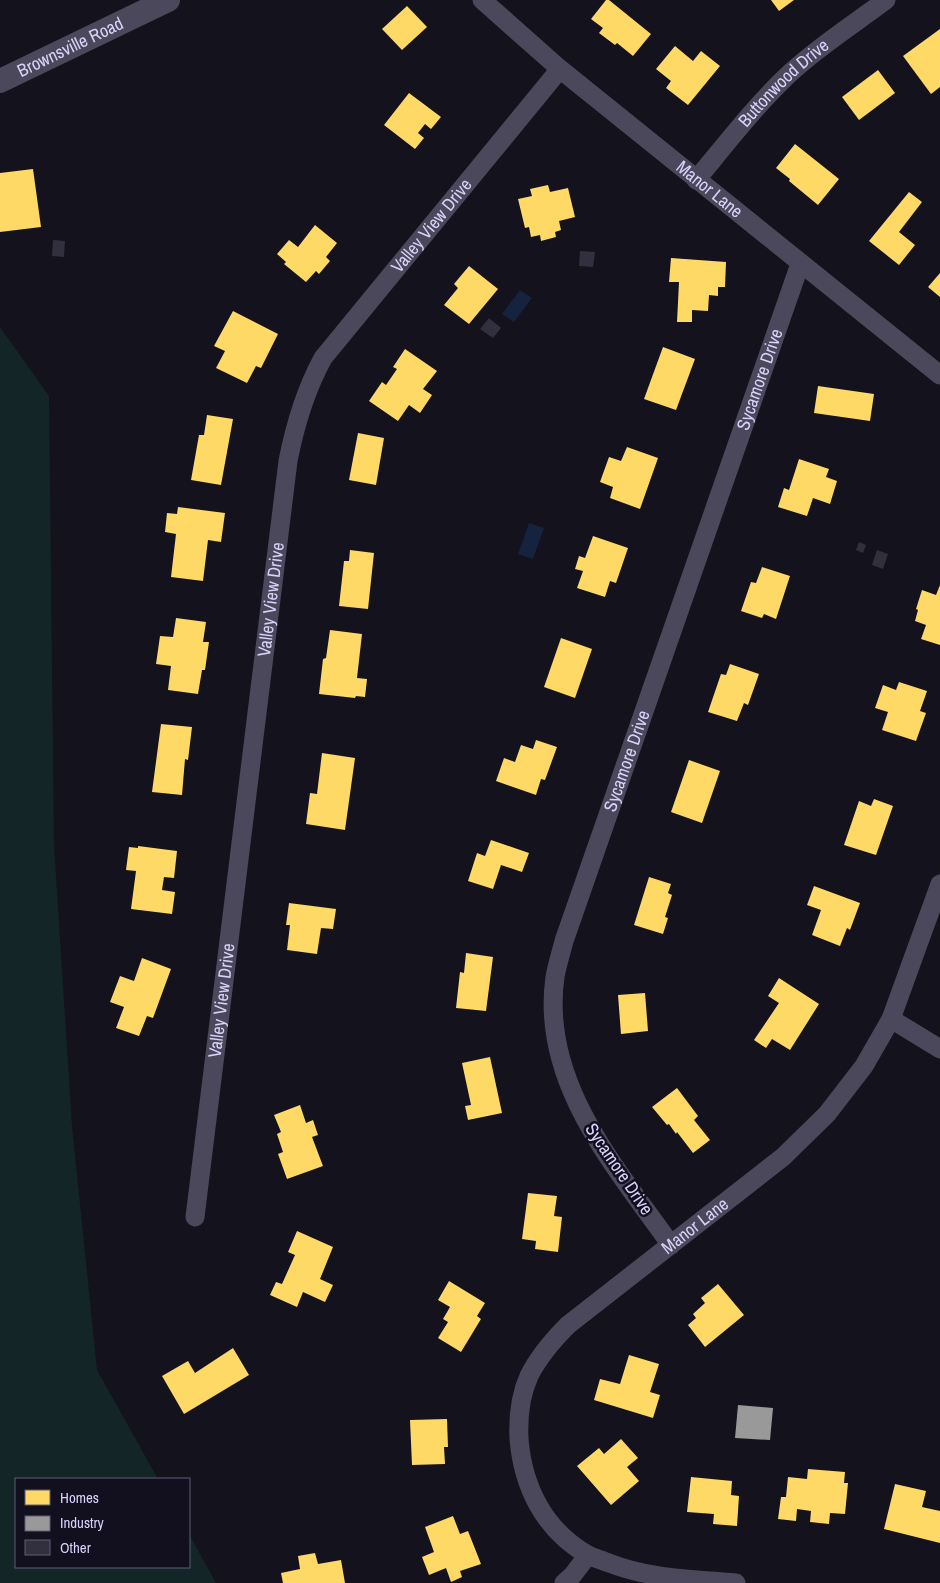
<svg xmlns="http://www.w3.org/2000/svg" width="940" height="1583" viewBox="0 0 940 1583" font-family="'Archivo Narrow',sans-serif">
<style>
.green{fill:#132526}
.water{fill:#15233f}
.homes{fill:#ffd966}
.industry{fill:#999}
.building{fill:#32303e}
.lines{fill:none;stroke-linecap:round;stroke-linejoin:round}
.minor{stroke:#4a485a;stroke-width:19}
.tertiary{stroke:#4a485a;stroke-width:24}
.labels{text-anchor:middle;stroke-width:5;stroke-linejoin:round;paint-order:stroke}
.street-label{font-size:18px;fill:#d8d2fa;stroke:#120f1f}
</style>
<rect width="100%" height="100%" fill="#14121c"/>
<path class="green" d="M0 327 49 396 54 845 72 1126 97 1370 158 1479H16V1567H189V1534L216 1583H0Z"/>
<g class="water">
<path d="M520 290 532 298 514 322 502 314Z"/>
<path d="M529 523 544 528 533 559 518 554Z"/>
</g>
<g class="homes">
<path d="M606 0H609L651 34 633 56 617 43 615 45 599 33 603 28 591 19Z"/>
<path d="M771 0H794L779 11Z"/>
<path d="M407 6 427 27 402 50 382 29Z"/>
<path d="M940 29V87L931 94 903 56Z"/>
<path d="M675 46 693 61 701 51 720 66 688 105 666 88 671 81 656 69Z"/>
<path d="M878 70 895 93 859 120 842 97Z"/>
<path d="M409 93 441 117 431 129 425 124 418 133 424 138 415 149 384 125Z"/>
<path d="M795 144 839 179 818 205 789 181 790 179 776 168Z"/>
<path d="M33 169 41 227 0 232V173Z"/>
<path d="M548 185 550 192 568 188 575 217 559 221 561 230 555 232 556 237 541 241 540 235 531 237 529 227 525 228 518 199 532 196 530 189Z"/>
<path d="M909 192 922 202 899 232 915 245 899 265 869 241Z"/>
<path d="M315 225 337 243 326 257 330 261 319 274 316 271 306 282 284 264 286 262 277 254 289 240 298 247Z"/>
<path d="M671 258 726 262 725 287H718V296L709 295 708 311 692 310V322H677L679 282H669Z"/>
<path d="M469 266 498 289 469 324 444 305 458 288 454 284Z"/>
<path d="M940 273V297L928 287Z"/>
<path d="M233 311 278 334 261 368 256 366 247 383 216 368 225 351 214 346Z"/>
<path d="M663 347 695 359 676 410 644 399Z"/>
<path d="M405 349 437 371 423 389 432 395 420 413 409 405 398 421 369 401 382 382 386 385 397 369 393 367Z"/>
<path d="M818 386 874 394 870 421 814 413Z"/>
<path d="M207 415 233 419 221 485 191 480 199 435H204Z"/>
<path d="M358 433 384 438 376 485 349 480Z"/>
<path d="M627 447 658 458 640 509 610 498 613 487 600 482 609 457 621 461Z"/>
<path d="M799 459 829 469 826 477 837 481 830 504 813 498 807 516 778 507 784 488 789 490Z"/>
<path d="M178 507 225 513 221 542 208 540 203 581 171 577 176 534 165 532 167 513 177 514Z"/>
<path d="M593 536 628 548 616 583 610 581 605 597 577 588 583 571 575 569 579 556 585 558Z"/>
<path d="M350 550 374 553 368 609 339 606 344 561H349Z"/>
<path d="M762 567 790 576 776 619 764 614 762 618 741 611 751 582 756 583Z"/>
<path d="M940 585V645L921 639 926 625 915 621 918 610 916 609 922 590 936 595Z"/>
<path d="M176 618 206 622 203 642H209L205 670H202L198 694 168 690 171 666 156 664 160 636 173 637Z"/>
<path d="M330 630 362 634 357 678 367 679 365 697 356 696 355 698 319 694 323 659 326 658Z"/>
<path d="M561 638 592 649 575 698 544 687Z"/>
<path d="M730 664 759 674 748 705 744 703 737 721 708 712 721 674 726 675Z"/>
<path d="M899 682 927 691 920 711 926 713 916 741 882 730 888 712 875 708 883 685 896 690Z"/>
<path d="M161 724 192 727 188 760 185 759 182 795 152 792Z"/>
<path d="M536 740 557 747 545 780 541 779 536 795 496 781 504 758 515 762 521 745 533 749Z"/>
<path d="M322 753 355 758 345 830 306 824 310 793 317 794Z"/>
<path d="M689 760 720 771 702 823 671 812Z"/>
<path d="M874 799 893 806 876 855 844 845 859 801 871 806Z"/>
<path d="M491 840 529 853 522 872 501 865 493 889 468 881 477 853 485 856Z"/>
<path d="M138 846 177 851 174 878 164 877 162 890 175 892 172 914 131 909 136 871 126 870 129 847 138 848Z"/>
<path d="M649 877 671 884 668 893 672 895 665 917 668 918 663 934 634 925Z"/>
<path d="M814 886 860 903 850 930 847 928 840 946 812 935 821 910 807 905Z"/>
<path d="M289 903 336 909 333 929 321 928 317 954 287 950 290 925H286Z"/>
<path d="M466 953 493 957 486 1011 456 1008 460 972 464 973Z"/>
<path d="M142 958 171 969 153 1018 147 1016 139 1036 116 1028 124 1007 110 1002 120 976 134 981Z"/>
<path d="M779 978 819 1004 790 1050 772 1039 766 1048 754 1040 779 1003 768 996Z"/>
<path d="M645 993 648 1031 621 1034 618 995Z"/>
<path d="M490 1057 502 1113 468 1120 465 1106 471 1105 462 1063Z"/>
<path d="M677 1088 698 1116 694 1120 710 1140 693 1153 677 1132 676 1134 669 1124 667 1125 652 1107Z"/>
<path d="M300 1105 306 1123 313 1120 318 1135 312 1137 323 1166 287 1179 278 1154 283 1152 277 1134 281 1132 274 1115Z"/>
<path d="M528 1193 557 1196 554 1216 562 1217 558 1252 535 1249 536 1241 522 1239Z"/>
<path d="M297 1231 333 1247 320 1279 333 1285 325 1302 303 1292 297 1307 270 1295 276 1282 282 1284 295 1255 288 1252Z"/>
<path d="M449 1281 485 1303 477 1316 481 1319 461 1352 438 1338 448 1322 443 1319 450 1307 438 1300Z"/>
<path d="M718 1284 744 1315 705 1347 688 1325 696 1318 693 1314 705 1303 701 1298Z"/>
<path d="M233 1348 249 1375 184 1414 162 1376 188 1361 195 1373Z"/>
<path d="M629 1355 659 1364 650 1392 660 1395 653 1418 594 1400 600 1379 620 1384Z"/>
<path d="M447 1419 448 1447H444L445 1464 412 1465 410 1420Z"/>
<path d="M621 1439 638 1458 627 1467 639 1481 611 1505 577 1466 599 1448 604 1454Z"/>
<path d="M808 1469 845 1472 844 1483H848L845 1514 830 1513 829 1524 810 1522 811 1511 797 1509 796 1521 778 1519 781 1497H786L788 1477 807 1479Z"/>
<path d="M691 1477 732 1481 731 1495 739 1496 737 1526 713 1524 714 1514 687 1512Z"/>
<path d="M895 1484 926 1491 922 1507 940 1511V1543L884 1529Z"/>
<path d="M453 1516 460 1534 468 1531 481 1564 460 1571 462 1577 451 1582 446 1568 429 1575 422 1557 434 1552 425 1527Z"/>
<path d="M315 1553 318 1564 341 1560 345 1583H283L281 1573 300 1569 298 1556Z"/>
</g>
<path class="industry" d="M738 1405 773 1408 770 1440 735 1438Z"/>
<g class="building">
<path d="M53 240 65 241 64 257 52 256Z"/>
<path d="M580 251 595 252 593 267 579 266Z"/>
<path d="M489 318 501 328 493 338 480 329Z"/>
<path d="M859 542 866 545 863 553 856 550Z"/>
<path d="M877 550 888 554 883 569 872 565Z"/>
</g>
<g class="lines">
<g class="minor">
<path id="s1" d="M482 0 560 69 940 375"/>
<path id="s2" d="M696 180C726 144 755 106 789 74 819 46 854 24 886 0"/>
<path d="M891 1019 940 1049"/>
<path id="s3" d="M195 1217 288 461C295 425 305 391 323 358L560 69"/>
<path id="s4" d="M671 1245C615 1166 540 1082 555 977 557 965 561 953 564 941L800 264"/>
<path d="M564 1583 572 1576 588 1555"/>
<path id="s5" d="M736 1583C692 1579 650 1579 609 1563 602 1560 594 1558 588 1555 544 1530 523 1487 519 1439 518 1418 520 1396 529 1376 539 1356 553 1340 568 1325L783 1157 827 1114 864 1066 891 1019 940 884"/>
</g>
<path class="tertiary" id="s6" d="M0 81 168 0"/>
</g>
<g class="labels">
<g class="street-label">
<text dy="6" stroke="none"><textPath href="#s6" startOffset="78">Brownsville Road</textPath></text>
<text dy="6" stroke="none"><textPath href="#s2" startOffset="131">Buttonwood Drive</textPath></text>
<text dy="6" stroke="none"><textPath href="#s1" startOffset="296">Manor Lane</textPath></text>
<text dy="6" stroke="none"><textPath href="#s3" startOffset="1042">Valley View Drive</textPath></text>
<text dy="6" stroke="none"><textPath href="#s4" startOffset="932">Sycamore Drive</textPath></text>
<text dy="6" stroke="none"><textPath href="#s3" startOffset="622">Valley View Drive</textPath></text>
<text dy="6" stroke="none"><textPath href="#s4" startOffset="528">Sycamore Drive</textPath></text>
<text dy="6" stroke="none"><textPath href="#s3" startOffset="218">Valley View Drive</textPath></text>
<text transform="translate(619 1169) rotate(56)" y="6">Sycamore Drive</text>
<text dy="6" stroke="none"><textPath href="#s5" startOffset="582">Manor Lane</textPath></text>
</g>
</g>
<rect x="15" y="1478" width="175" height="90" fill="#120f1f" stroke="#615d77"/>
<rect x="25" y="1490" width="25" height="15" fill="#ffd966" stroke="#615d77"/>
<text x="60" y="1503" font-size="15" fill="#d8d2fa">Homes</text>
<rect x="25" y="1516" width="25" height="15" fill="#999999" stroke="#615d77"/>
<text x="60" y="1528" font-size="15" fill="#d8d2fa">Industry</text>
<rect x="25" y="1540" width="25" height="15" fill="#32303e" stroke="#615d77"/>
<text x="60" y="1553" font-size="15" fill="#d8d2fa">Other</text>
</svg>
